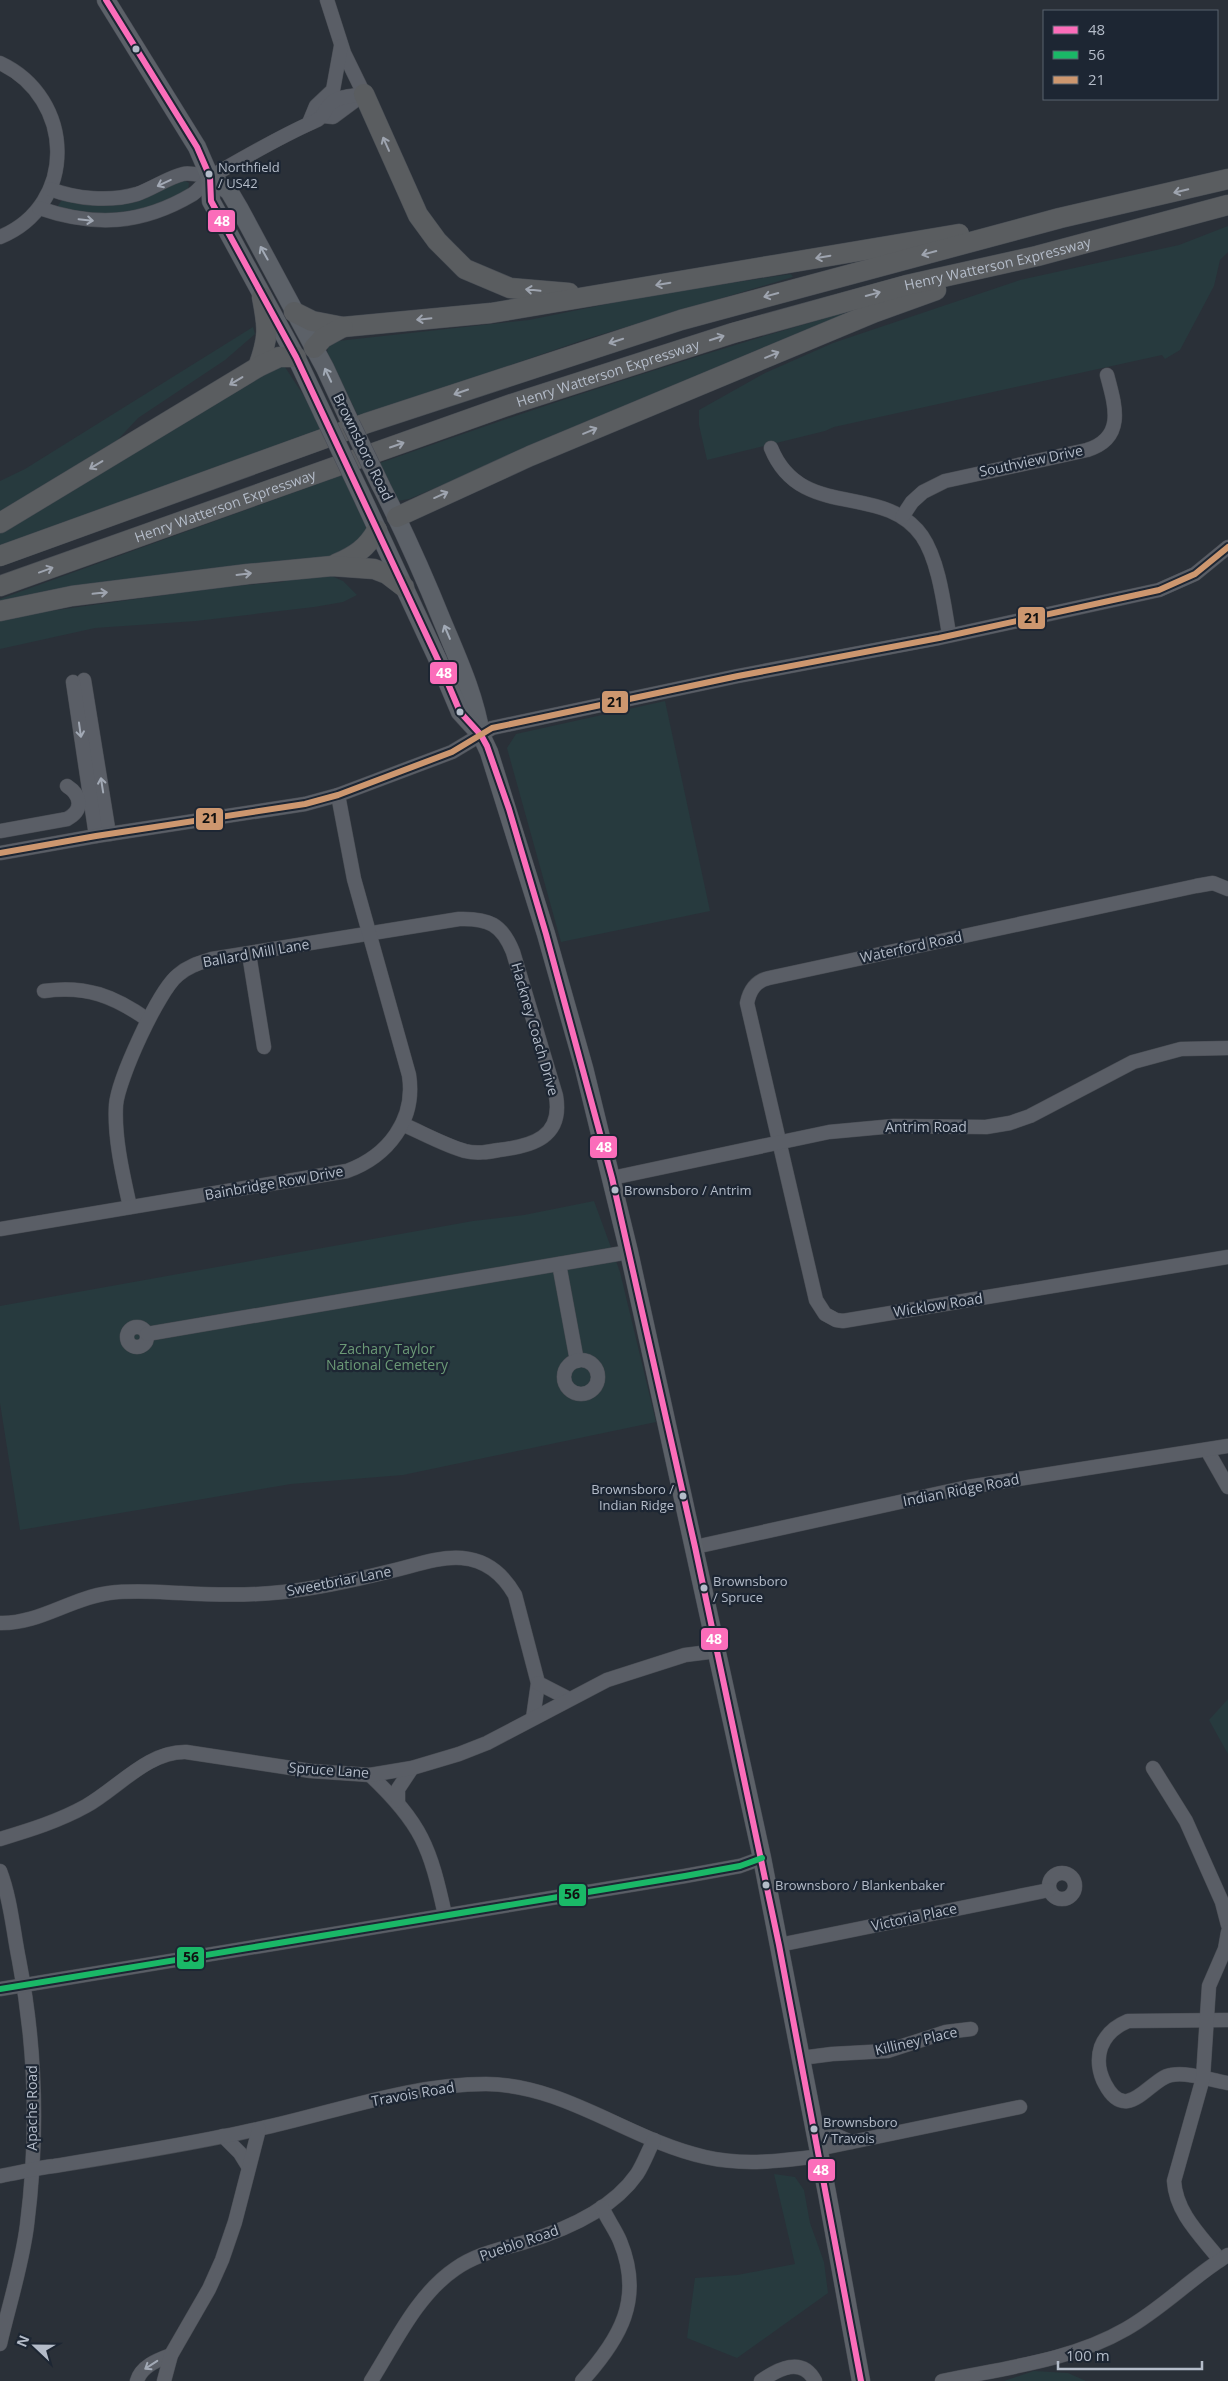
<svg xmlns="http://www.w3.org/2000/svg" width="1228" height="2381" viewBox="0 0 1228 2381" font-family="'Open Sans',sans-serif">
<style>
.green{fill:#273a3e}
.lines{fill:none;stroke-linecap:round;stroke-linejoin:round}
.minor-casing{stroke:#484c53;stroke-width:15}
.major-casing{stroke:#484c55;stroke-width:19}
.highway-casing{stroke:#474c53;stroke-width:21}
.minor{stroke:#5a5e66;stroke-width:14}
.major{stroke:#5c6168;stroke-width:18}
.highway{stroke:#5a5d60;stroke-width:20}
.major-bridge-casing{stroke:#484c55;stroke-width:19;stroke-linecap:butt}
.major-bridge{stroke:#5c6168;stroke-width:18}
.bus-1-casing{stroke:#1d2633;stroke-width:10}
.bus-2-casing{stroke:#1d2633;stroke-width:10}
.bus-3-casing{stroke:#1d2633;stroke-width:10}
.bus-1{stroke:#fb6dba;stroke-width:6}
.bus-2{stroke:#1ab867;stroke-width:6}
.bus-3{stroke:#cd976f;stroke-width:6}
.oneway{stroke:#9ea4af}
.oneway2{stroke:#a2a9b5}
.oneway3{stroke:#a2aab6}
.bus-dot{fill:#b4bcc9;stroke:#1d2633;stroke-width:2}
.labels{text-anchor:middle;stroke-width:4.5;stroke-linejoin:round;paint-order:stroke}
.bus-label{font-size:13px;fill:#b4bcc9;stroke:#1d2633;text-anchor:start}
.street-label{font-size:14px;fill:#b4bcc9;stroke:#1d2633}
.park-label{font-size:14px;fill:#6b9a76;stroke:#1d2633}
.line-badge{stroke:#1d2633;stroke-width:2}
.badge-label{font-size:14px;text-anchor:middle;font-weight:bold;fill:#fff}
.pale-badge-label{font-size:14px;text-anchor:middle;font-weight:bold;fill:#111}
</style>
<rect width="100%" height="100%" fill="#2a3038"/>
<g class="green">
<path d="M183 180 189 183 188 191 146 210 105 217 57 207 62 200Z"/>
<path d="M1228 226V252L1220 260 1214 286 1180 350 1165 359 1162 355 834 427 825 431 707 460 699 425V410L765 373 833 343 1020 280 1179 245Z"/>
<path d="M791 274 793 277 786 279 583 340 359 418 327 353 328 347 338 341 529 320 651 295Z"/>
<path d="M875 304 409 499 398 501 395 498 380 463C543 405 707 351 875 304Z"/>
<path d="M253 327 255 334 225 360 138 418 111 447 0 512V481L25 469Z"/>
<path d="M272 365 285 367 311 407 322 432 0 546V529Z"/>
<path d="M342 475 369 532 340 556 0 605V599Z"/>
<path d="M320 571 343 581 357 595 343 602 314 607 196 621 95 628 0 649V620L14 616 222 587 282 582Z"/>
<path d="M665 701 710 911 561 942 507 748 516 734Z"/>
<path d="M594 1201 620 1272 656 1422 403 1475 291 1484 20 1530 0 1403V1306L473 1221 524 1215Z"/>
<path d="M1228 1699V1754L1209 1720Z"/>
<path d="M774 2174 795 2177 804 2190 810 2223 824 2262 828 2293 737 2358 687 2338 695 2278 737 2275 795 2264Z"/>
<path d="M1034 2371 1068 2373 1086 2381H1004Z"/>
</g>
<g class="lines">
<defs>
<g id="minor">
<path d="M327 0 344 53 364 94"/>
<path d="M0 63C75 98 78 205 0 237"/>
<path d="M324 116 333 117 364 94"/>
<path d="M309 123 316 106 333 90 341 46"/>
<path d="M50 189C76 199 110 202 137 194 152 189 169 177 183 174 191 172 202 176 210 177"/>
<path d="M39 208C94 227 141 225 193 194 200 189 205 181 212 176 245 157 279 137 313 122 326 117 323 110 331 103 339 96 354 96 364 94"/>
<path d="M771 448C801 522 883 481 922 536 939 561 944 605 949 634"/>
<path d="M902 517 912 502 923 492 945 481 1087 450C1126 438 1115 405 1107 375"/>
<path d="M84 680 109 834"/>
<path d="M73 682 96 836"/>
<path d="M0 831 67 819C84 810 81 795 67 786"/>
<path d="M0 853 96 836 305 804 338 795 452 752 492 728 738 676 939 638 1159 590 1195 574 1228 547"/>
<path d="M1228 889 1213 883 1196 886 769 978C756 981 750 989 747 1003L816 1300 825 1314 836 1320 843 1321 1228 1257"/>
<path d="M249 954 264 1047"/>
<path d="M44 991C86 985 114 996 148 1020"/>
<path d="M612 1178 829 1132 894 1126 986 1127 1010 1123 1030 1116 1133 1062 1181 1049 1228 1048"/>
<path d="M130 1207C123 1175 114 1138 116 1105 118 1080 158 991 178 975 188 966 199 963 212 959L459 919C488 918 502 924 513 952L556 1096C563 1137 533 1146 499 1150 488 1152 477 1154 465 1151 444 1145 423 1133 402 1124"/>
<path d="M0 1229 347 1171C388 1156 416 1120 409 1075L354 879 338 795"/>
<path d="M559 1264 577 1361"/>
<circle cx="137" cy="1337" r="10"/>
<path d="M147 1334 629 1252"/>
<circle cx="581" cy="1377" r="17"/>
<path d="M1207 1450 1228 1487"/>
<path d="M695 1547 968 1487 1228 1446"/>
<path d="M0 1623C39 1624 71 1598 109 1593 133 1590 157 1592 181 1593 215 1595 249 1596 283 1592 320 1588 355 1580 391 1571 413 1566 439 1556 462 1558 486 1560 503 1574 515 1595L538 1683 533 1718"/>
<path d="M538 1683 569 1699"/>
<path d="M1153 1768 1186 1821 1222 1902 1228 1925"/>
<path d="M370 1775C422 1824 430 1847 445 1915"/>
<path d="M398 1801V1789L412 1768"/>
<path d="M0 1839C30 1830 59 1821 86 1806 118 1788 148 1751 186 1752L311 1771 370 1775 412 1768 459 1754 487 1743 607 1680 685 1655 717 1651"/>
<path d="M0 1871C11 1900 13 1931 19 1960 36 2047 38 2138 27 2225 22 2265 9 2305 0 2344"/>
<circle cx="1062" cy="1886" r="13"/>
<path d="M779 1945 1049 1890"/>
<path d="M0 1989 685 1876 740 1866 762 1858"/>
<path d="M1228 2020 1128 2021C1116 2026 1106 2034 1101 2047 1097 2059 1099 2073 1105 2084 1127 2126 1150 2078 1171 2075 1189 2072 1210 2080 1228 2083"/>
<path d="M801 2058 832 2054 887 2051 946 2032 971 2029"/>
<path d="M223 2136 240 2153 248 2166"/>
<path d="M816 2138 837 2136 851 2142"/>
<path d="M818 2149 1020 2107"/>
<path d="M0 2176C18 2173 36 2168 54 2166 122 2155 191 2144 258 2129 333 2113 409 2084 486 2084 566 2085 629 2140 705 2157 744 2166 781 2161 819 2156"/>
<path d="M1220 2260C1201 2236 1176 2213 1174 2181L1203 2078 1209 1986 1225 1949 1228 1932"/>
<path d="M137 2381C141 2366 158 2360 171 2355"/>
<path d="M164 2381 171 2355 209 2289 222 2260 235 2222 259 2129"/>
<path d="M371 2381C395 2343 417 2295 455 2269 476 2254 501 2249 525 2242 565 2230 612 2210 637 2174 644 2163 648 2151 654 2140"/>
<path d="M582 2381C620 2339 644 2299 620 2241 615 2229 607 2219 602 2207"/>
<path d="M761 2381C778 2369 802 2356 815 2381"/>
<path d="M942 2381C1003 2368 1071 2361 1126 2329 1163 2308 1192 2277 1228 2255"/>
</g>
<g id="major">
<path d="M106 0 197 147 210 177 211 201 296 357 323 414"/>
<path d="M210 177 229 191 239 208 325 368 351 424"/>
<path d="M381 486C404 531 424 576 443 623 458 659 475 696 481 735"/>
<path d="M360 492 438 660 460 712 481 735 489 752 546 934 584 1068 629 1252 762 1858 827 2193 861 2381"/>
</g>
<g id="highway">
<path d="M364 94 418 215 437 241 465 269 510 288 569 293"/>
<path d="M294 312 312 321 343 327 491 313 959 234"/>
<path d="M314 348 323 338 343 327"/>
<path d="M258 367C269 337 268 328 262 297"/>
<path d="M397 517 530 456 875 312 936 290"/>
<path d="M0 523 258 367 279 357H296"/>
<path d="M0 556 367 423 681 320 1060 218 1228 179"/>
<path d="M336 564C355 556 367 548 377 530"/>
<path id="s1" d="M0 586 512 404 733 333 907 285 1037 256 1228 205"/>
<path d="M0 611 72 596 248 574 332 566 374 569 387 574 404 587"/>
</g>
</defs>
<use href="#minor" class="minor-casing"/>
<use href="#major" class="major-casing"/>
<use href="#highway" class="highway-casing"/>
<use href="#minor" class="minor"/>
<use href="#major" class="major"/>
<use href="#highway" class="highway"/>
<defs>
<g id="major-bridge">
<path d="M323 414 360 492"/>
<path d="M351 424 381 486"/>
</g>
</defs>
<use href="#major-bridge" class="major-bridge-casing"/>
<use href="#major-bridge" class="major-bridge"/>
<defs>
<path id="bus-1" d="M106 0 197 147 210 177 211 201 296 357 438 660 460 712 481 735 487 746 509 809 546 934 612 1178 695 1547 779 1945 861 2381"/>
<path id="bus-2" d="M0 1989 685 1876 740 1866 762 1858"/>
<path id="bus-3" d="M0 853 96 836 305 804 338 795 452 752 492 728 738 676 939 638 1159 590 1195 574 1228 547"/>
</defs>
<use href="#bus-1" class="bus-1-casing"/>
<use href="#bus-2" class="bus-2-casing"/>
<use href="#bus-3" class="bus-3-casing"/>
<use href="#bus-1" class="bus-1"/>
<use href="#bus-2" class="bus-2"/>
<use href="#bus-3" class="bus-3"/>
</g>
<defs><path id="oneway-shaft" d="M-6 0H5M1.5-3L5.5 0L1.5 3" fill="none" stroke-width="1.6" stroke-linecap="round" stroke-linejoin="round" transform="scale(1.25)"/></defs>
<g class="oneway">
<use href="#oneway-shaft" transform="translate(386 144) rotate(-114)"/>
<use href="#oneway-shaft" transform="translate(1181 191) rotate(166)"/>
<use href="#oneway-shaft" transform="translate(929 253) rotate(165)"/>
<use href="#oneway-shaft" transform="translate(823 257) rotate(170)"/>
<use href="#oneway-shaft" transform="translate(663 284) rotate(170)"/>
<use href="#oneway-shaft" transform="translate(533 290) rotate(-174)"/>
<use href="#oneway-shaft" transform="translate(873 294) rotate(-15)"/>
<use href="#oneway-shaft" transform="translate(771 295) rotate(165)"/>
<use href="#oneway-shaft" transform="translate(424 319) rotate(174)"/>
<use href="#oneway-shaft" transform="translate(717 338) rotate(-18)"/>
<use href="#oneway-shaft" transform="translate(616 341) rotate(162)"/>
<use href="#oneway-shaft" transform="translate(772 355) rotate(-23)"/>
<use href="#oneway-shaft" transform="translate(236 381) rotate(149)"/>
<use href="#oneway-shaft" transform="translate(461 392) rotate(161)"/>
<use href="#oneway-shaft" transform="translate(590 431) rotate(-23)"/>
<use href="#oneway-shaft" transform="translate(397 445) rotate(-19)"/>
<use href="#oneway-shaft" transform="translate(96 465) rotate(149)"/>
<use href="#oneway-shaft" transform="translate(441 495) rotate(-24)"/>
<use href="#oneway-shaft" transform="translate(46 570) rotate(-20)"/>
<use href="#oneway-shaft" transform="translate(244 574) rotate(-7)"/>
<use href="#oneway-shaft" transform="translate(100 593) rotate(-6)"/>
</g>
<g class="oneway2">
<use href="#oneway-shaft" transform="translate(164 183) rotate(155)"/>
<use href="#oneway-shaft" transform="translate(86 220) rotate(6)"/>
<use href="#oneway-shaft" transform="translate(80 730) rotate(82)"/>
<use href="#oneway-shaft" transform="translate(102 785) rotate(-99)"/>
<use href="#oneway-shaft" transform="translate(151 2365) rotate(147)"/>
</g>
<g class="oneway3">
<use href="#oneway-shaft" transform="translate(264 253) rotate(-119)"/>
<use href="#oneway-shaft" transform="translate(328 375) rotate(-115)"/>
<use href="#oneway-shaft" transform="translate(447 632) rotate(-113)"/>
</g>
<g class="bus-dot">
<circle cx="136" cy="49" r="4.5"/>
<circle cx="209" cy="174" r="4.5"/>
<circle cx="460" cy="712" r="4.5"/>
<circle cx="615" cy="1190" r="4.5"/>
<circle cx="683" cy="1496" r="4.5"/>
<circle cx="704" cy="1588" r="4.5"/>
<circle cx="766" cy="1885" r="4.5"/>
<circle cx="814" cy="2129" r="4.5"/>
</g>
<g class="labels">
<g class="bus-label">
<text x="218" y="172">Northfield<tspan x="218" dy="16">/ US42</tspan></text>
<text x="624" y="1195">Brownsboro / Antrim</text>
<text x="674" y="1494" text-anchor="end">Brownsboro /<tspan x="674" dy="16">Indian Ridge</tspan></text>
<text x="713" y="1586">Brownsboro<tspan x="713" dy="16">/ Spruce</tspan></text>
<text x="775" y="1890">Brownsboro / Blankenbaker</text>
<text x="823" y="2127">Brownsboro<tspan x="823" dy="16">/ Travois</tspan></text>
</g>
<g class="street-label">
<text dy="5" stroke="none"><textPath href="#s1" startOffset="1049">Henry Watterson Expressway</textPath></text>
<text dy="5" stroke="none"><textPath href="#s1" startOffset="644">Henry Watterson Expressway</textPath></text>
<text transform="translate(363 447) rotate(64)" y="5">Brownsboro Road</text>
<text transform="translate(1031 461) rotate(-12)" y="5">Southview Drive</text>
<text dy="5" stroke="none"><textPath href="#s1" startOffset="239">Henry Watterson Expressway</textPath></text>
<text transform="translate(911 947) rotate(-12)" y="5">Waterford Road</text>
<text transform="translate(256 953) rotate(-10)" y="5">Ballard Mill Lane</text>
<text transform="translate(535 1029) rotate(74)" y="5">Hackney Coach Drive</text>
<text x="926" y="1132">Antrim Road</text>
<text transform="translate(274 1183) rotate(-10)" y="5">Bainbridge Row Drive</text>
<text transform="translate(938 1305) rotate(-9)" y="5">Wicklow Road</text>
<text transform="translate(961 1490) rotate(-11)" y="5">Indian Ridge Road</text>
<text transform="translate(339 1581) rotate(-11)" y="5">Sweetbriar Lane</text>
<text transform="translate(329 1770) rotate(4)" y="5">Spruce Lane</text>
<text transform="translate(914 1917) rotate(-12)" y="5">Victoria Place</text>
<text transform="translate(916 2041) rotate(-13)" y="5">Killiney Place</text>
<text transform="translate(413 2094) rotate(-10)" y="5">Travois Road</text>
<text transform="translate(32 2108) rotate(-90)" y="5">Apache Road</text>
<text transform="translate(519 2243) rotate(-19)" y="5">Pueblo Road</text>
</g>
<g class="park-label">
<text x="387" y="1354">Zachary Taylor<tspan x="387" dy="16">National Cemetery</tspan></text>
</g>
</g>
<g class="line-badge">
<rect x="207" y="209" width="29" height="24" rx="5" fill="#fb6dba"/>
<rect x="1017" y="606" width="29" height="24" rx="5" fill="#cd976f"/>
<rect x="429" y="661" width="29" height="24" rx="5" fill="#fb6dba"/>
<rect x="601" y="690" width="28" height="24" rx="5" fill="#cd976f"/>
<rect x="195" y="807" width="29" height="24" rx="5" fill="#cd976f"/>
<rect x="589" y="1135" width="29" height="24" rx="5" fill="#fb6dba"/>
<rect x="700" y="1627" width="29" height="24" rx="5" fill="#fb6dba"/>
<rect x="558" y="1883" width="29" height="24" rx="5" fill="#1ab867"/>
<rect x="176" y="1946" width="29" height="24" rx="5" fill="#1ab867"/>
<rect x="807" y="2158" width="29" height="24" rx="5" fill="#fb6dba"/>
</g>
<g class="badge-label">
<text x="222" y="226">48</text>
<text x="444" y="678">48</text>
<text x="604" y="1152">48</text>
<text x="714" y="1644">48</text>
<text x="821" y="2175">48</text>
</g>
<g class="pale-badge-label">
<text x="1032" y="623">21</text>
<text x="615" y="707">21</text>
<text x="210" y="823">21</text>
<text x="572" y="1899">56</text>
<text x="191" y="1962">56</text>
</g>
<rect x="1043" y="10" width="175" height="90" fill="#1d2633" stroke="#59626f"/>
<rect x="1053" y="26" width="25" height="8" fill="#fb6dba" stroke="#59626f"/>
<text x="1088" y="35" font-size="15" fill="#b4bcc9">48</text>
<rect x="1053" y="51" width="25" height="8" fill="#1ab867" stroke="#59626f"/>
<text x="1088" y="60" font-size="15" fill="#b4bcc9">56</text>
<rect x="1053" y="76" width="25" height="8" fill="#cd976f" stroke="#59626f"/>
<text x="1088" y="85" font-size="15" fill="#b4bcc9">21</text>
<g transform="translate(35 2346) rotate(292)" stroke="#1d2633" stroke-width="4" paint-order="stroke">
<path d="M0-4L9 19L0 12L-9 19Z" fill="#b4bcc9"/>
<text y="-8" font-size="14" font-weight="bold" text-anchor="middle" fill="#b4bcc9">N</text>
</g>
<path d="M1058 2361v8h144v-8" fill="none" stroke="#b4bcc9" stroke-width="2.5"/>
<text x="1066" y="2361" font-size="15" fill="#b4bcc9" stroke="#1d2633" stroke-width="4" paint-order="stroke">100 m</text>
</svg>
